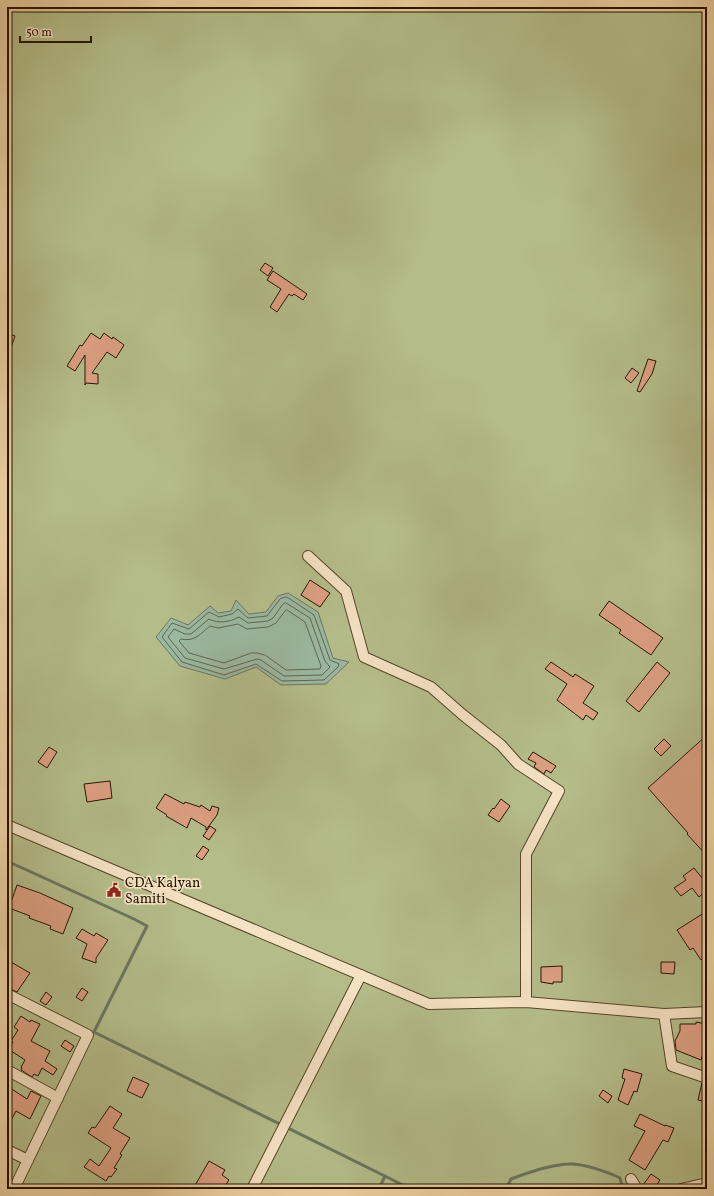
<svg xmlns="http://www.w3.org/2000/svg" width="714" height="1196" viewBox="0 0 714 1196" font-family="Vollkorn,serif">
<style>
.green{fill:#b4bd8a;stroke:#6c6845}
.water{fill:#9bb8a1;stroke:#6b7661}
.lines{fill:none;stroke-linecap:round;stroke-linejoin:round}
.shore{stroke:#606650;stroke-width:1}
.stream{stroke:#6b7661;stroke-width:3}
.building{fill:#dda083;stroke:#241400}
.minor-casing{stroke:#574429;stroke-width:12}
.minor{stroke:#f5e2c3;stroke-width:10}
.labels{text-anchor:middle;stroke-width:3.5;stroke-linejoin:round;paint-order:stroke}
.poi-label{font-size:14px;fill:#241400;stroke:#f5e2c3;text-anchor:start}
</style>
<rect width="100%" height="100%" fill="#efd2a3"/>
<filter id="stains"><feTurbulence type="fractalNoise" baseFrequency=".005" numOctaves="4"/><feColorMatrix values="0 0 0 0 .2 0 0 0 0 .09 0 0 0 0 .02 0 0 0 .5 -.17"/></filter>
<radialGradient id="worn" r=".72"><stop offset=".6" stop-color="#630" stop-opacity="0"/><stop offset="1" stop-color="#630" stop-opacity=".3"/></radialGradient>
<rect class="green" x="7" y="7" width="700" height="1182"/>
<path class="water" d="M288 593 318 612 333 658 349 662 326 684 281 685 256 667 225 679 180 666 156 637 171 618 188 625 210 606 218 613 231 611 236 600 249 614 266 612 278 596Z"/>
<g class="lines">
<g class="shore">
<path d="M287 597 314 615 330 660 339 664 338 667 324 680 282 681 256 664 224 675 182 662 162 637 172 623 189 629 209 612 219 617 232 614 238 609 248 618 267 616 280 599Z"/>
<path d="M286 603 310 618 325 661 330 667 322 675 284 676 261 660 257 659 224 669 185 658 168 637 174 629 185 634H191L209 619C218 624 230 622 239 617L248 623 268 621 273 618 283 604Z"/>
<path d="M287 610 305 622 321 666 320 669 286 670 265 655 257 653H251L224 663 189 653 179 641 181 639C195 642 200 634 210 626L218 628 238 624 247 629 268 627 276 623 285 611Z"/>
</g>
<g class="stream">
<path d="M7 861 134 919 147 926 94 1032 411 1189"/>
<path d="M379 1189 385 1176"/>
<path d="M506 1189 511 1179C530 1172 549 1165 569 1164 582 1163 608 1172 620 1178L623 1189"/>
</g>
</g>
<g class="building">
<path d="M265 263 273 268 268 276 260 270Z"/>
<path d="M273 271 307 294 303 300 294 294 292 296 289 294 277 312 270 307 281 289 267 280Z"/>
<path d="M7 333 15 336 8 356H7Z"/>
<path d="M91 333 100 339 104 333 112 339 113 337 124 345 116 358 107 352 92 373 98 374V384L86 383 85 385V355L75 371 67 366 80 345 82 346Z"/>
<path d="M648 359 656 361 652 374 640 392 637 391Z"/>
<path d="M632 368 639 373 631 383 625 378Z"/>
<path d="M310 580 330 593 320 607 301 595Z"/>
<path d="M609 601 663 638 651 655 619 633 621 630 599 615Z"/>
<path d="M551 662 573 677 575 674 594 686 583 703 598 713 593 720 586 715 583 720 557 700 567 684 545 669Z"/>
<path d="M657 662 670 673 639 712 626 701Z"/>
<path d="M707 735V856L687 834 688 833 648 788Z"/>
<path d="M664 739 671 746 661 756 654 749Z"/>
<path d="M49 747 57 752 47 768 38 762Z"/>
<path d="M533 752 556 766 551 773 546 770 544 774 534 767 536 763 528 759Z"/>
<path d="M110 781 112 798 87 802 84 784Z"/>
<path d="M165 794 184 804 185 802 200 807 201 805 210 811 212 806 219 808 217 815 206 830V827L191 818 187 828 166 816 167 815 156 808Z"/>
<path d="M501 799 510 806 499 822 488 815 493 808 494 809Z"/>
<path d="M210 826 216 830 209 840 203 836Z"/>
<path d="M203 846 209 850 202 860 196 856Z"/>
<path d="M694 868 707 884V890L699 897 692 888 681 896 674 888 686 880 683 876Z"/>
<path d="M17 885 40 893 73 908 63 934 50 929 51 926 29 918 30 916 9 908Z"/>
<path d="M707 911V956L701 960 693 948 690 950 677 930Z"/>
<path d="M82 929 94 936 96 933 108 940 96 958V963L82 958 87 944 76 938Z"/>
<path d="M11 962 30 973 17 992 7 987V968Z"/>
<path d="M661 962H675L674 974 661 973Z"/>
<path d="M562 966V982H553V984L541 982V967Z"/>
<path d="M82 988 88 992 82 1001 76 997Z"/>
<path d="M46 992 52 997 46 1005 40 1001Z"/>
<path d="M21 1016 30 1022 31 1020 40 1024 31 1041 50 1051 45 1061 57 1069 53 1075 42 1068 38 1076 34 1074 32 1077 21 1070 22 1068 21 1067 25 1060 8 1049 13 1042 11 1041 18 1030 14 1027Z"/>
<path d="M696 1022 707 1024V1042L701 1060 676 1050 675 1041 680 1031V1024H696Z"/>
<path d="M65 1040 74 1046 70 1052 61 1046Z"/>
<path d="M624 1069 642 1074 637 1092 634 1091 628 1105 618 1100 625 1079 622 1078Z"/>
<path d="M133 1077 149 1084 142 1098 127 1091Z"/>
<path d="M702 1083 707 1084V1102L698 1100Z"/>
<path d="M7 1086 27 1099 31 1091 41 1096 30 1119 16 1111 7 1128Z"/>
<path d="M603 1090 612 1096 608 1103 599 1096Z"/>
<path d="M110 1106 122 1114 113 1128 130 1138 120 1154 122 1155 114 1168 117 1169 111 1177 109 1176 106 1181 84 1167 90 1159 99 1166 111 1148 88 1133 92 1127 95 1128Z"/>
<path d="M640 1114 665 1126V1125L674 1128 668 1142 663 1140 645 1170 629 1160 645 1131 634 1126Z"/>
<path d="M209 1161 225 1170 222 1175 229 1180 223 1189H193Z"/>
<path d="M651 1174 660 1180 654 1189H650L643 1185Z"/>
</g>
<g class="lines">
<defs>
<g id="minor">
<path d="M308 556 346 591 364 657 431 687 463 715 501 745 518 764 559 791 526 854V1002"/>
<path d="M7 825 429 1004 526 1002 664 1014 707 1012"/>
<path d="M7 994 88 1035 14 1189"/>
<path d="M664 1014 672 1066 707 1078"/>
<path d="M7 1070 58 1098"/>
<path d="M7 1150 28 1160"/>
<path d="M631 1179 637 1189"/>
<path d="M252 1189 361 975"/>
<path d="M681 1189 707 1183"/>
</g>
</defs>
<use href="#minor" class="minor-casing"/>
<use href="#minor" class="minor"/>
</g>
<defs>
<symbol id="civic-bare" viewBox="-9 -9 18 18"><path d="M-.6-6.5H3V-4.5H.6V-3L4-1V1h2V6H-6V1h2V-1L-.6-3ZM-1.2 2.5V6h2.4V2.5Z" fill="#8f2418" stroke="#f5e2c3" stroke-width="2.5" paint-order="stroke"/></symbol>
</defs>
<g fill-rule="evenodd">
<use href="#civic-bare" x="104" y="880" width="20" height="20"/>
</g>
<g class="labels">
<g class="poi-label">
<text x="125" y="887">CDA Kalyan<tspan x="125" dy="16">Samiti</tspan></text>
</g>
</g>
<rect width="714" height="1196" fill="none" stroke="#efd2a3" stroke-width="24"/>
<rect x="8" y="8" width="698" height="1180" fill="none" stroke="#241400" stroke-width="2"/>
<rect x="12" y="12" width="690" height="1172" fill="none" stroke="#241400"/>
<path d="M20 36v6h71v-6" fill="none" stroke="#241400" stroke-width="2"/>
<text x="26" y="36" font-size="12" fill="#241400" stroke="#f5e2c3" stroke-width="3" paint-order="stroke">50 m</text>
<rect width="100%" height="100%" filter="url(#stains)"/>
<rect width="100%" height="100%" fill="url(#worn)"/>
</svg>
